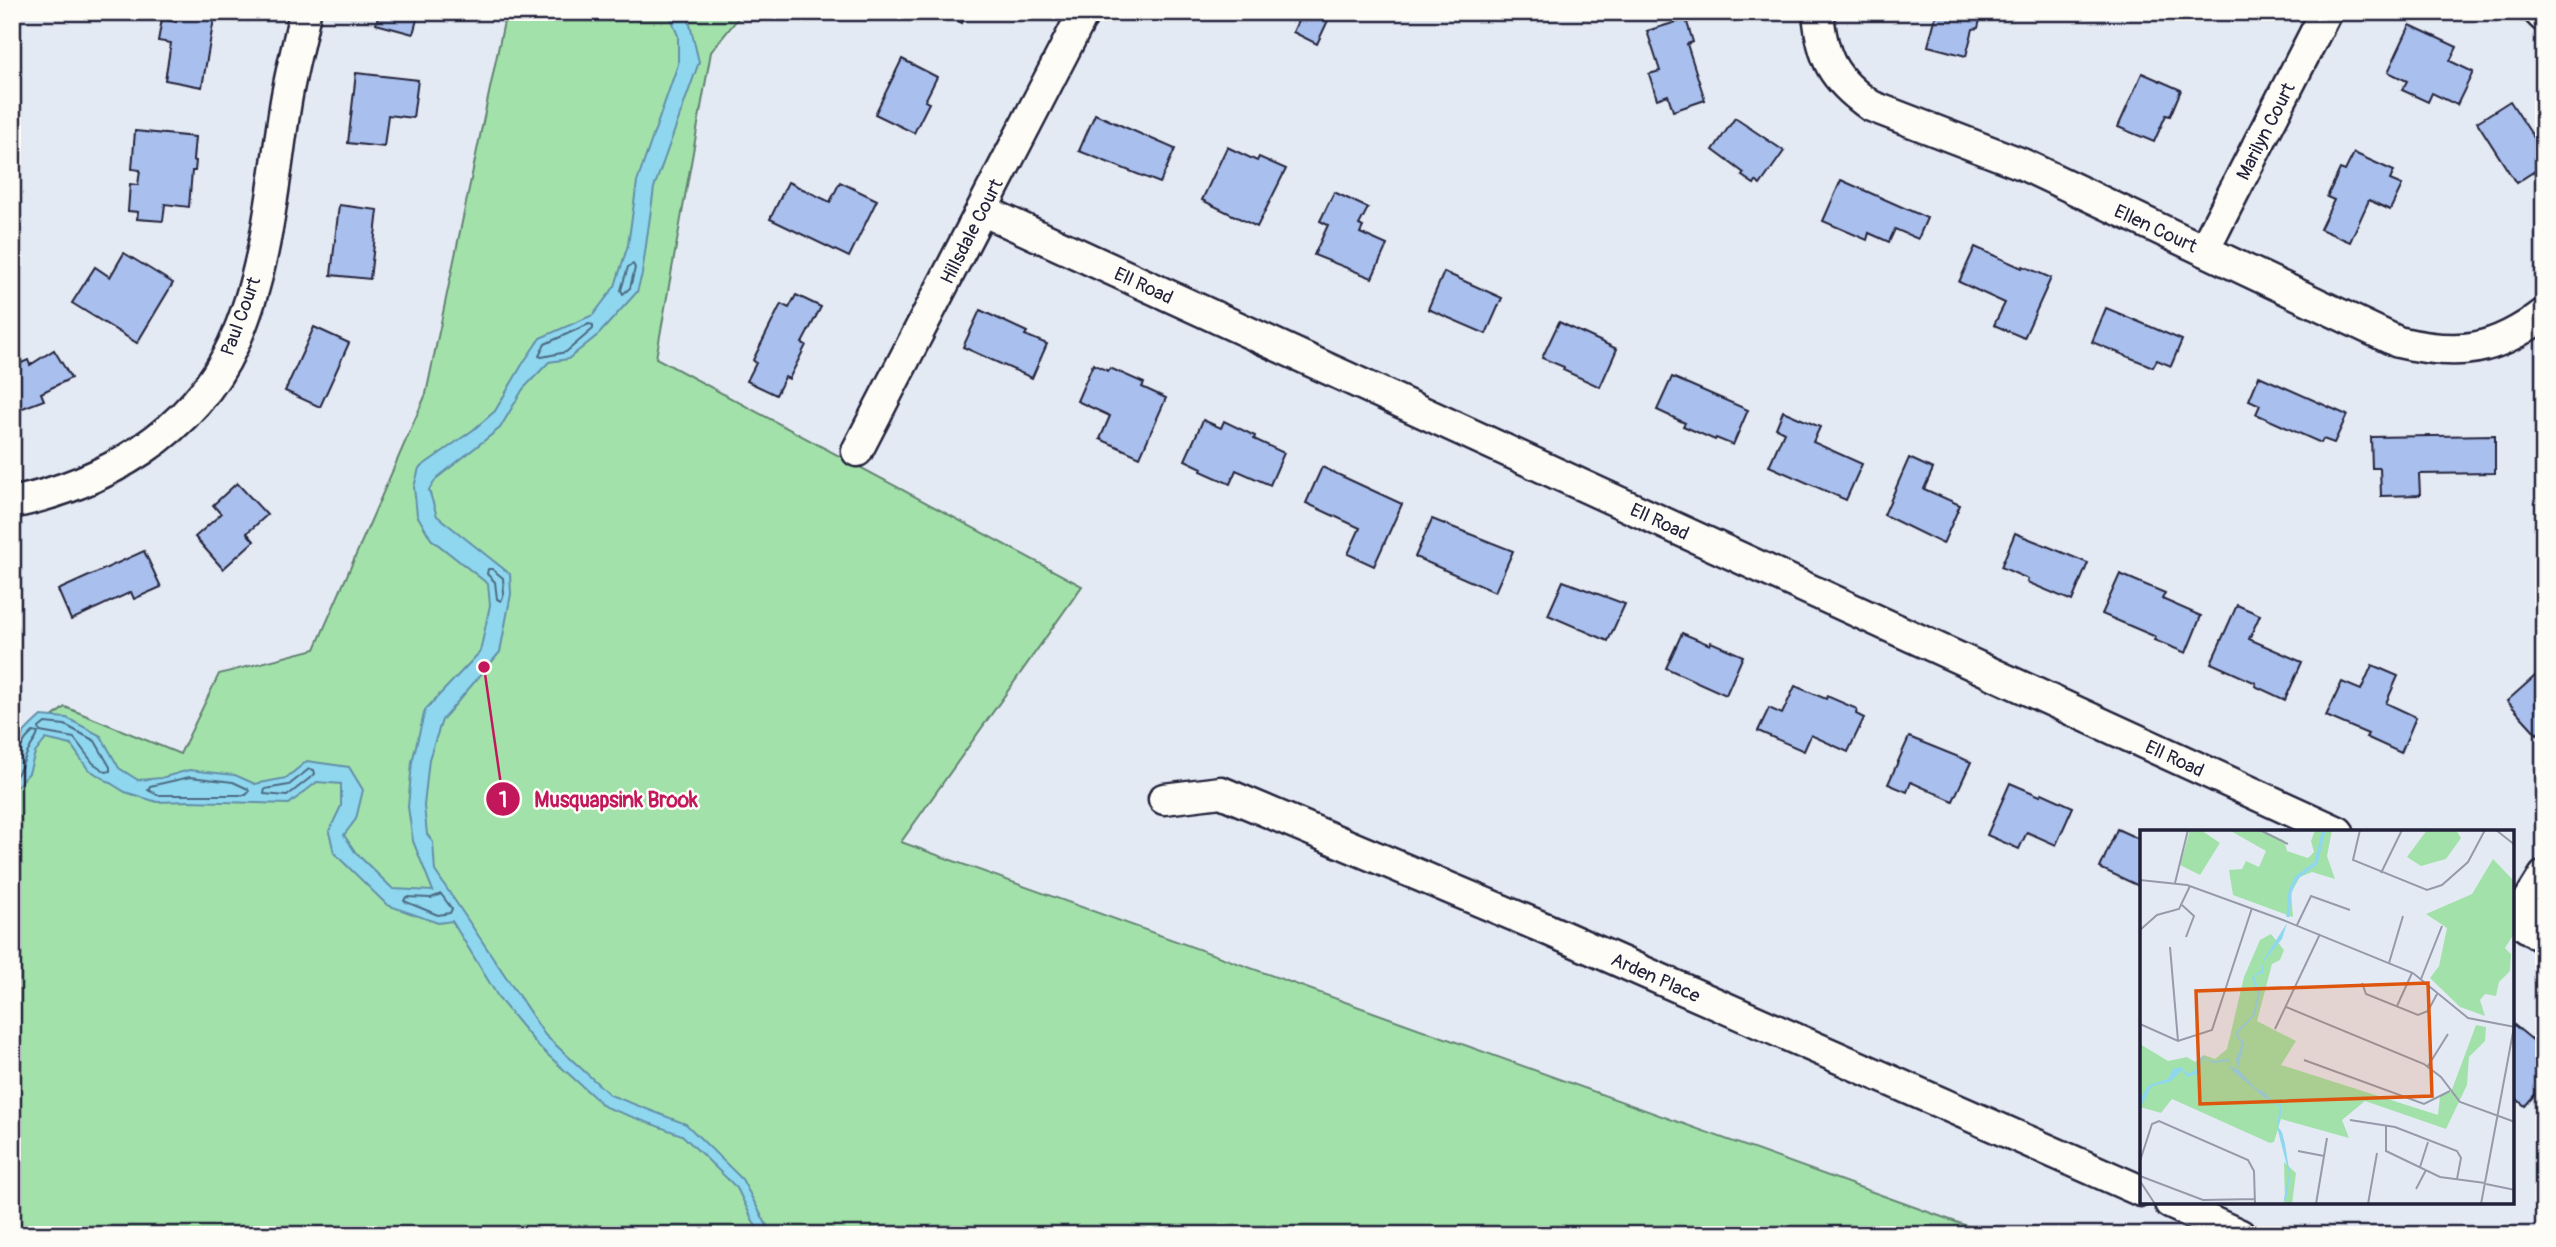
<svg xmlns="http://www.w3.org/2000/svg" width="2556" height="1247" viewBox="0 0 2556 1247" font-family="Pangolin,sans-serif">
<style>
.green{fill:#a2e2aa;stroke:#628272;stroke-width:2}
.water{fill:#8ed7ef;stroke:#638fa7;stroke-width:2}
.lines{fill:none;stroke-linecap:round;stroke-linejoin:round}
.shore{stroke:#4d6a83;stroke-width:2}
.building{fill:#a9bfed;stroke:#22223b;stroke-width:2}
.minor-casing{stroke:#22223b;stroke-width:35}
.minor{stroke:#fdfcf7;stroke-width:30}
.labels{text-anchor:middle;stroke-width:5;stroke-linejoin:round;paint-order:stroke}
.street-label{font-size:19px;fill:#22223b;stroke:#fdfcf7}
.inset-river{fill:none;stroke:#8ed7ef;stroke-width:3.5}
.inset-road{fill:none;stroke:#969aaa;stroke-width:2}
.view{fill:#de560e;fill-opacity:0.15;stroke:#de560e;stroke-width:3.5}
.inset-edge{fill:none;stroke:#22223b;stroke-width:3.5}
.leader{fill:none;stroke:#c2185b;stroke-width:2.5}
.callout-dot{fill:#c2185b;stroke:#fdfcf7;stroke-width:2.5}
.mark-label{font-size:21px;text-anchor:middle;font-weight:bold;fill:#fff}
.callout-label{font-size:21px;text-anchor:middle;font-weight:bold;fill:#c2185b;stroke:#fdfcf7;stroke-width:5;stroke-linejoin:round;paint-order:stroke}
</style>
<rect width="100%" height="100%" fill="#e4eaf4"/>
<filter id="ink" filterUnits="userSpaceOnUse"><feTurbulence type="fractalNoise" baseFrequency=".0143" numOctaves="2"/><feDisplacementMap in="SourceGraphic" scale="14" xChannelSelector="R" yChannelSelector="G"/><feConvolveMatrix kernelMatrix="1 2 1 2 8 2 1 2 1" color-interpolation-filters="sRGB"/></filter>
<g filter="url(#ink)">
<path class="green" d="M506 12H743L711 52 656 358 1082 586 901 842 1992 1235H12V749L65 707 180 754 219 674 315 649 426 394Z"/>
<path class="water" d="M669 12H687L699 62 654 188 642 274 637 292 599 334 568 359 549 362 523 389 500 428 437 478 429 490 437 516 510 574 511 594 500 652 442 720 429 759 424 806 427 834 433 842 435 871 545 1035 610 1095 686 1124 742 1179 772 1235H760L737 1188 682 1135 605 1107 538 1046 500 1000 452 921 438 923 387 905 334 853 329 831 341 806V784L317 782 289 804 190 801 157 802 125 792 88 769 71 745 46 739 35 753 29 773 12 792C12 748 8 745 41 716L67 718 101 736 119 768 138 780 161 778 189 770 235 775 255 784 286 778 307 761 349 767 363 790 356 819 344 835 356 853 393 889 433 891 413 841 408 807 412 762 425 710 480 652 490 605 488 584 431 539 417 515 414 487 419 468 473 430 495 411 523 363 540 338 593 315 615 286 628 245 637 182 678 64V36Z"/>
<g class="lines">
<g class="shore">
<path d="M633 264 635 268 630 288 623 294 621 290 628 267Z"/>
<path d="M589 324 593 325V329L566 352 542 357 539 356 545 344Z"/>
<path d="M488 569H492L503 578 504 594 501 601 497 599 495 582 487 574Z"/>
<path d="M45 723 65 725 95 741 110 767V771L106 772 93 763 74 738 40 732 39 728Z"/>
<path d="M12 752 20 749 26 739 33 732 38 733C37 739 33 742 30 748 22 761 23 769 12 781"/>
<path d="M309 769 314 770 315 774 287 796 264 794 265 789 289 785Z"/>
<path d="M190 777 233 782 248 789 249 792 246 795H158L148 790 150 786Z"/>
<path d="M441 894 452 909 450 913 438 915 404 901 406 897 431 898Z"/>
</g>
</g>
<g class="building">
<path d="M177 12 214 19 202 87 165 80 171 43 158 41 162 19 176 22Z"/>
<path d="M379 12H419L413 34 376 24Z"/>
<path d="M942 12H967L962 23Z"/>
<path d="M1302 12H1332L1317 44 1293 32Z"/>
<path d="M1937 12H1982L1978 28 1973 29 1966 56 1928 46Z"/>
<path d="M2212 12H2236L2232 21Z"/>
<path d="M1686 19 1693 42 1687 44 1705 100 1673 111 1668 95 1657 99 1649 74 1660 71 1647 31Z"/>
<path d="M2410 25 2457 47 2450 61 2473 72 2457 105 2432 93 2428 102 2402 90 2407 81 2388 72Z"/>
<path d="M902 59 937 77 925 101 929 103 914 133 875 114Z"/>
<path d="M356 73 418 80 413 118 388 115 384 147 348 143Z"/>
<path d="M2142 73 2181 90 2170 116 2166 115 2154 142 2118 127Z"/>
<path d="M2510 101 2544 153V165L2516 183 2477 122Z"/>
<path d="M1095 114 1175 149 1160 183 1079 151Z"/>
<path d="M1735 118 1784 151 1760 185 1756 181 1754 184 1742 176 1744 173 1713 150Z"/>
<path d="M135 131 195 137 193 160 196 161 195 171H192L189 207 165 204 163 221 137 219 138 212 128 211 130 184 138 185 140 170 132 169Z"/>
<path d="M1227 147 1257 161 1259 157 1286 169 1257 227 1202 200Z"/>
<path d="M2354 153 2394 171 2390 180 2402 185 2390 210 2369 200 2350 242 2320 229 2334 200 2327 197 2340 169 2345 171Z"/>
<path d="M1841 180 1927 218 1918 239 1895 229 1889 242 1869 233 1867 240 1823 221Z"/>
<path d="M788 182 830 202 840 182 877 200 849 257 770 219Z"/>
<path d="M1334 192 1368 208 1359 225 1363 227 1360 233 1387 245 1372 278 1314 255 1328 225 1320 221Z"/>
<path d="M339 205 378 210 370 279 331 275Z"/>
<path d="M1975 247 2022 268 2023 266 2051 278 2024 338 1994 325 2005 303 1959 282Z"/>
<path d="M124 253 173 283 137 343 72 303 95 267 110 277Z"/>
<path d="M1444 272 1502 298 1486 334 1428 309Z"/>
<path d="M796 295 821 307 802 343 806 345 789 379 785 377 776 395 747 381 756 363 753 360 781 304 789 308Z"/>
<path d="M2106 308 2182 340 2171 366 2157 360 2153 367 2092 342Z"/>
<path d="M980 310 1027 332 1025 335 1047 344 1032 378 963 347Z"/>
<path d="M1559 322 1617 349 1600 387 1563 370 1564 367 1542 358Z"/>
<path d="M314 327 349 343 320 407 285 391Z"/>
<path d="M54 350 71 378 41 393 44 400 12 412V367L28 360 30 365Z"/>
<path d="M1093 364 1108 371 1110 368 1144 383 1142 387 1166 398 1140 457 1100 439 1110 416 1077 401Z"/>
<path d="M2259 376 2347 415 2334 443 2323 439 2321 443 2256 414 2260 405 2249 400Z"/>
<path d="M1672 377 1748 410 1733 445 1716 438 1715 440 1683 426 1685 423 1657 410Z"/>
<path d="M1783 411 1820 427 1813 442 1862 464 1846 500 1769 466 1784 432 1776 428Z"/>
<path d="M1203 420 1221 428 1224 421 1255 436 1254 439 1284 453 1270 485 1236 470 1230 484 1201 471 1202 468 1185 460Z"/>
<path d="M2495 435V473L2419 474 2420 495 2381 496 2380 468H2372L2371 437Z"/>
<path d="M1909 458 1933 469 1924 489 1960 505 1943 544 1884 515Z"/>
<path d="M1322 467 1402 504 1374 566 1348 554 1360 528 1306 503Z"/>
<path d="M237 483 267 515 247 533 254 541 223 569 195 537 221 514 213 505Z"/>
<path d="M1432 519 1513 551 1495 592 1415 557Z"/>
<path d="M2015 533 2088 563 2072 601 2027 582 2028 579 2001 567Z"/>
<path d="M144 551 161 587 134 599 131 592 71 620 58 590Z"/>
<path d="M2120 574 2165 593 2162 599 2201 616 2186 653 2154 640 2156 637 2102 614Z"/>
<path d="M1563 581 1625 604 1608 641 1548 615Z"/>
<path d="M2237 605 2260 615 2249 639 2302 662 2285 700 2255 686 2256 683 2211 663Z"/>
<path d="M1682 633 1710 645 1711 642 1743 656 1726 695 1666 668Z"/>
<path d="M2372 665 2398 676 2386 703 2416 717 2401 753 2366 737 2368 734 2326 716 2342 682 2361 690Z"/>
<path d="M2544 668V728L2537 734 2507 701Z"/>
<path d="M1795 686 1826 699 1827 696 1857 709 1856 714 1864 718 1848 752 1811 735 1804 751 1758 731 1769 708 1782 714Z"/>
<path d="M1909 737 1971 762 1953 801 1911 782 1907 792 1888 784Z"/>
<path d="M2010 783 2040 796 2042 793 2073 807 2056 845 2027 832 2019 849 1987 835Z"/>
<path d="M2117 829 2141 840V887L2100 868Z"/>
<path d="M2513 1024 2535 1042 2538 1039 2544 1044V1084L2525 1106 2512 1095Z"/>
</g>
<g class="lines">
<defs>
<g id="minor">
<path d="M1818 12C1822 59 1833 79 1871 106L2022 164 2398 342C2459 356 2494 352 2544 314"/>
<path d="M2539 12 2544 17"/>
<path d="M982 210 2338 832"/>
<path d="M2204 250 2326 12"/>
<path d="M857 451 1084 12"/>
<path d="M12 503C103 484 193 433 233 345 268 269 273 182 286 101 291 71 299 42 305 12"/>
<path d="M1164 799 1221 792 1544 928 2141 1191"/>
<path d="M2512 917 2544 938"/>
<path d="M2517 920 2544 876"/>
<path d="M2170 1203 2240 1235"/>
</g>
</defs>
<use href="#minor" class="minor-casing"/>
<use href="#minor" class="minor"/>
</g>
</g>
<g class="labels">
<g class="street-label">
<text transform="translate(2265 131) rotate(-63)" y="7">Marilyn Court</text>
<text transform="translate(2156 228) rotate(25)" y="7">Ellen Court</text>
<text transform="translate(971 231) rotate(-63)" y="7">Hillsdale Court</text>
<text transform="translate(1144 285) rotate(25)" y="7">Ell Road</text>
<text transform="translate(240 316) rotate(-70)" y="7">Paul Court</text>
<text transform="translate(1660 521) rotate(25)" y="7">Ell Road</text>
<text transform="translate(2175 758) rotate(25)" y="7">Ell Road</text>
<text transform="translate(1656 977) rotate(24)" y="7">Arden Place</text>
</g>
</g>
<g transform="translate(2140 830)">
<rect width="374" height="374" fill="#e4eaf4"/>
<path d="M50 0H61L80 13 60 45 40 35ZM121 0 144 10 147 21 168 28 174 22 171 11 175 0H192L187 26 195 49 172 42 160 47 151 63 153 87 93 65 89 40 102 39 106 31 119 37 126 21 89 0ZM287 0H316L321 8 306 29 281 36 267 27ZM353 29 374 51V104L365 118 371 124 370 141 359 152 356 166 345 164 340 170 345 186 320 177 290 148 299 136 307 98 286 84 332 64ZM131 104 144 120 140 130 132 134 117 191 156 211 141 235 298 285 300 266 311 262 336 195 346 197 345 211 329 227 327 255 306 299 225 271 202 290 209 308 141 289 134 312 130 313 32 269 21 283 0 277V214L28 231 47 227 55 232 64 225 75 229 87 219 104 147 120 110ZM144 332 156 343 152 374H145Z" fill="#a2e2aa"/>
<path d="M147 93 142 109 124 131 123 143 114 146 120 164 115 185 97 204 104 213 98 239 115 258 122 261 127 265 131 271 141 275 142 280 138 297 142 302 145 314 150 345 147 366 143 374 149 344 137 297 140 276 130 272 94 242 89 237V231L73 233 63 228 57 244 47 247 42 240 30 252 12 256 0 278V269L9 255 28 249 33 239 41 237 48 244 56 240 62 226 71 231 90 229V236L98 240 96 229 102 214 96 206V202L113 185 118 164 112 148 113 146 121 141 124 129Z" fill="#8ed7ef"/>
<path class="inset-river" d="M148 87 150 62 156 48 176 33 184 0"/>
<path class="inset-road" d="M120 0 148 14M220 0 213 30 287 60 302 55 328 32 345 0M356 0 375 15M241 43 262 0M0 50 47 55 143 90 273 143 328 188 375 197M35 53 48 0M42 75 54 86 46 107M157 95 171 66 210 80M0 100 17 85 39 79 50 56M30 117 38 211M249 133 263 86M281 149 302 96M222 153 226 164 278 185 288 181 297 164M257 176 272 143M146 177 284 234 301 247 320 272 375 292M0 194 38 211 72 200 112 78M135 199 180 104M164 230 284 274 310 261M288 236 308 204M210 290 255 297 317 321 321 328 317 349M246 296V321L300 347 345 353M158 321 184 326M0 331 12 294 19 291 108 330 114 341 115 374M280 337 288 312M0 346 63 370 115 369M0 351 15 374M346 354 375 360M276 359 286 340M176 374 187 308M228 374 237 323M341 374 374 197"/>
<path class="view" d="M288 153 292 266 60 274 56 161Z"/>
<rect width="374" height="374" class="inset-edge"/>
</g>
<path class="leader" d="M484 667L503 799"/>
<g class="callout-dot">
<circle cx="484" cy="667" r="7"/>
<circle cx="503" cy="799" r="18"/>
</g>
<g class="mark-label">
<text x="503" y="807">1</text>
</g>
<g class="callout-label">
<text x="616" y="807">Musquapsink Brook</text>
</g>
<rect width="2556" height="1247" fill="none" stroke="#fdfcf7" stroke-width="42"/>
<rect x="21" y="21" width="2514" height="1205" fill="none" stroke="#22223b" stroke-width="2.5" filter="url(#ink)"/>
</svg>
